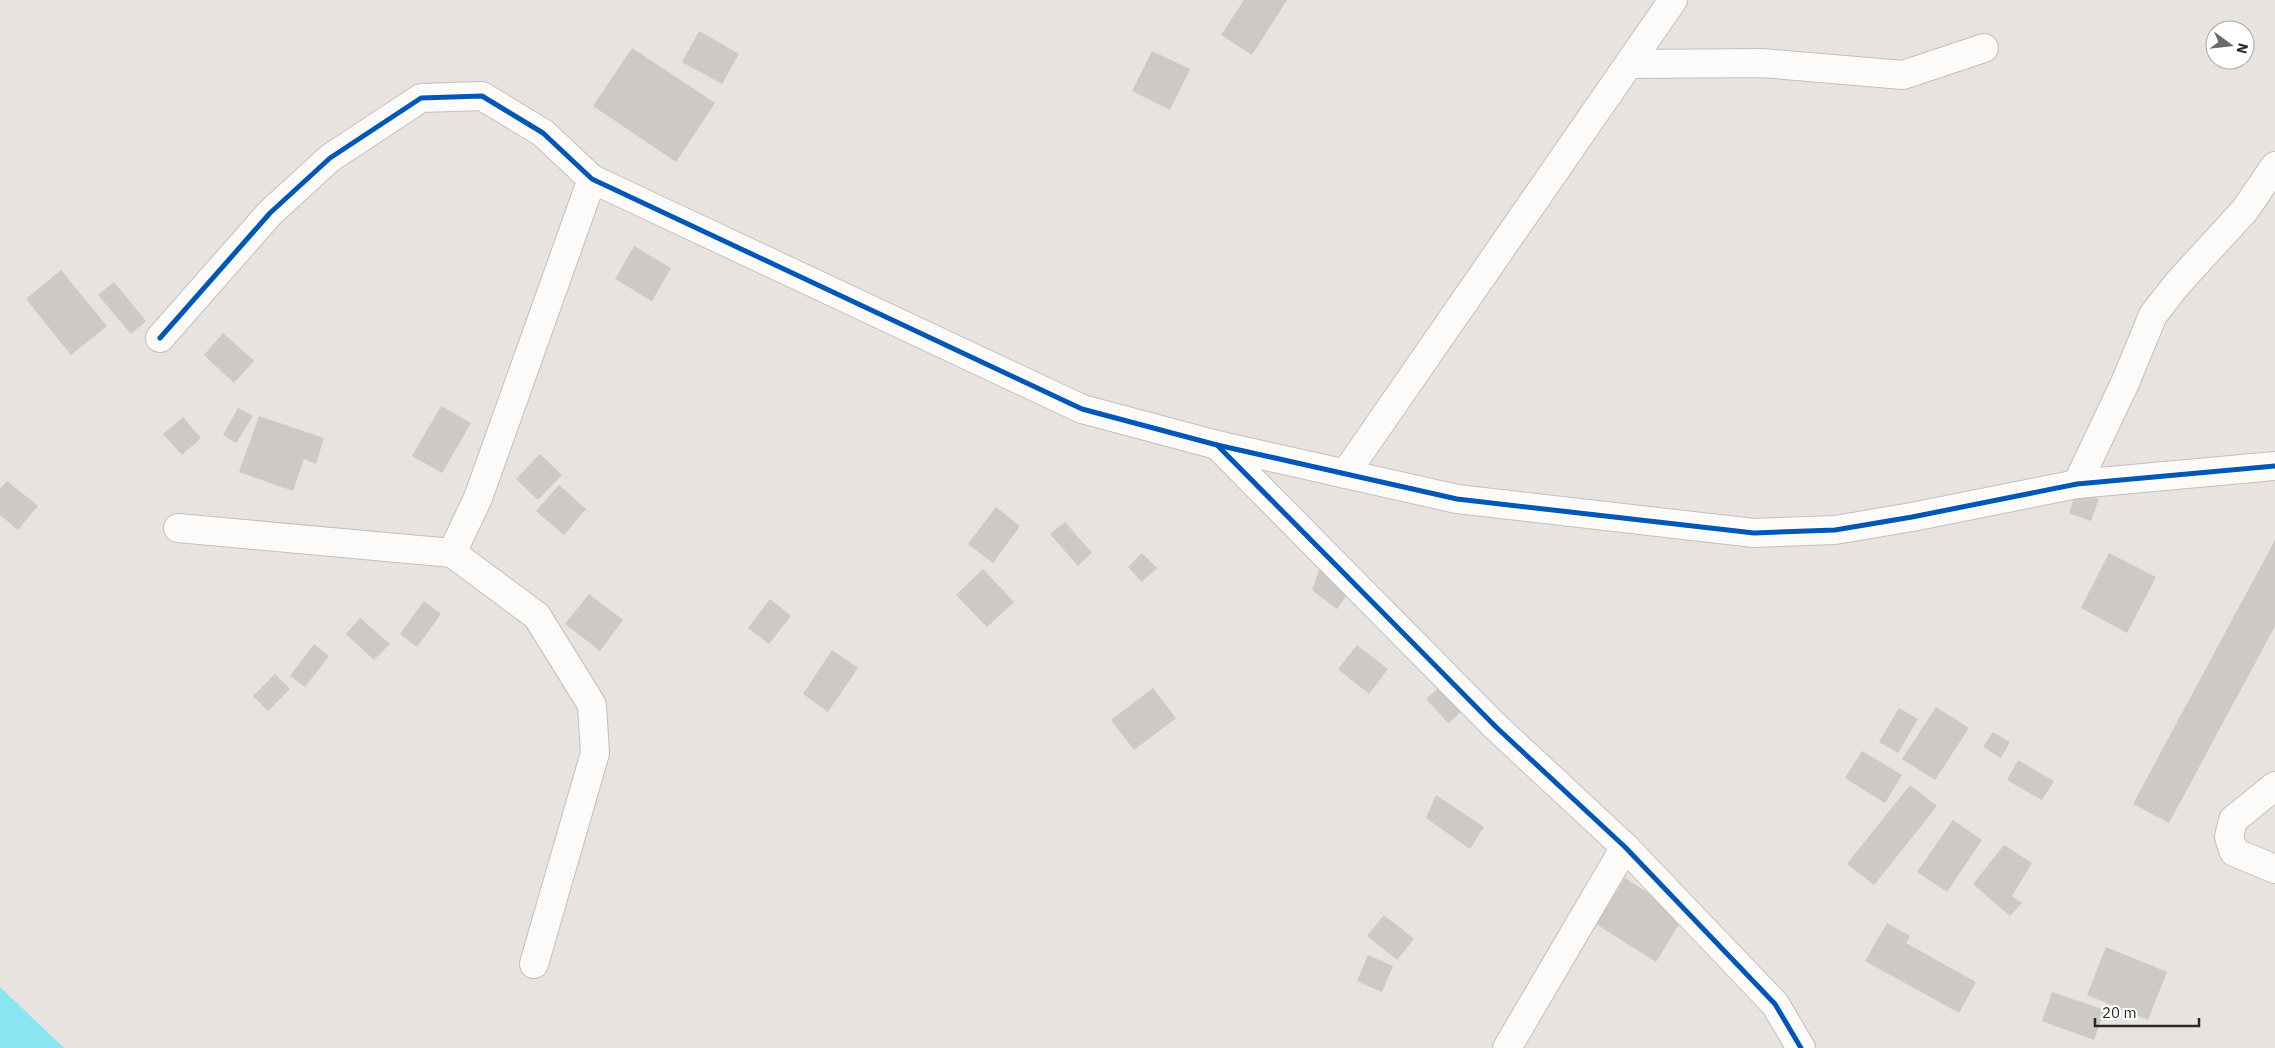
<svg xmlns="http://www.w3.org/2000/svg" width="2275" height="1048" viewBox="0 0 2275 1048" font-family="'IBM Plex Sans',sans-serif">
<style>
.water{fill:#89e5f2}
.building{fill:#cdc9c5}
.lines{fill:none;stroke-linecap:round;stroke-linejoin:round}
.street-casing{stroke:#c1c0c0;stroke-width:30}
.street{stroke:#fcfbfa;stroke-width:28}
.cycleway-casing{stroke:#fff;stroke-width:8}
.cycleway{stroke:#0057b8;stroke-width:5}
</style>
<rect width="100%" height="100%" fill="#e8e3de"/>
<path class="water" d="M0 987 64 1048H0Z"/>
<g class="building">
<path d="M1244 0H1287L1252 55 1221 35Z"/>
<path d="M699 31 739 54 722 84 682 62Z"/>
<path d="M632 48 715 103 676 162 593 106Z"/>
<path d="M1152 51 1190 69 1170 110 1132 91Z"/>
<path d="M634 246 671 268 652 301 615 279Z"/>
<path d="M61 270 107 326 71 355 26 299Z"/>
<path d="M114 282 146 321 131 334 98 295Z"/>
<path d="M223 333 254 361 234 383 204 355Z"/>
<path d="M441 406 471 423 442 473 412 456Z"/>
<path d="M238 408 253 416 236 443 223 435Z"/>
<path d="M259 416 324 438 316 464 304 459 293 491 239 472Z"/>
<path d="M183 417 201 438 182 455 163 434Z"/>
<path d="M540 454 562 475 538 500 516 479Z"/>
<path d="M7 481 38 506 18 530 0 515V489Z"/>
<path d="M559 485 586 509 564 535 536 511Z"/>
<path d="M2077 490 2099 499 2091 521 2069 513Z"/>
<path d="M996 507 1020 526 993 563 968 544Z"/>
<path d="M1065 522 1092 553 1078 566 1050 534Z"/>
<path d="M2275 540V626L2169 823 2133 804Z"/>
<path d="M1142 553 1157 568 1142 582 1128 567Z"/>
<path d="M2109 553 2156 577 2127 633 2081 608Z"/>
<path d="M1321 565 1351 589 1337 609 1312 590Z"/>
<path d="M983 569 1014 602 987 627 956 595Z"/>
<path d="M589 594 623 620 600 651 565 624Z"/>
<path d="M770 599 791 616 769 644 748 628Z"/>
<path d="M424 601 441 614 417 647 400 634Z"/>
<path d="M360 618 390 644 374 660 346 634Z"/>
<path d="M314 644 329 656 305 687 290 676Z"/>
<path d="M1357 645 1388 669 1369 694 1338 669Z"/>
<path d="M832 650 858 668 828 712 803 694Z"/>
<path d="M275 674 290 689 268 711 253 696Z"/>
<path d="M1443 684 1465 709 1448 723 1426 699Z"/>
<path d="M1153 688 1176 718 1134 750 1111 720Z"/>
<path d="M1936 707 1969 728 1935 780 1902 759Z"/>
<path d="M1899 708 1918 719 1898 753 1879 742Z"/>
<path d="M1993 732 2010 742 2001 758 1983 747Z"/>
<path d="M1862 751 1902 775 1885 803 1845 778Z"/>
<path d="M2018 760 2054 781 2042 800 2007 780Z"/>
<path d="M1910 785 1937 806 1874 885 1847 864Z"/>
<path d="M1436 795 1484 827 1470 849 1426 818Z"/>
<path d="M1953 820 1982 840 1947 892 1917 872Z"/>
<path d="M2004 845 2032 863 2012 896 2022 903 2010 916 1973 884Z"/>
<path d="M1625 878 1684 916 1656 962 1596 924Z"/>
<path d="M1384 915 1414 939 1397 960 1367 936Z"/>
<path d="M1887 923 1910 936 1906 943 1976 982 1959 1013 1865 961Z"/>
<path d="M2106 947 2167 972 2148 1020 2087 995Z"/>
<path d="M1368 955 1393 966 1382 992 1357 981Z"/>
<path d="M2052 992 2105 1010 2094 1040 2042 1021Z"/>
</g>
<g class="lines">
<defs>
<g id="street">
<path d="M1630 64 1762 63 1903 75 1984 48"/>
<path d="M160 338 270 213 330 158 421 98 482 96 543 133 592 179 1082 409 1217 445 1457 499 1754 533 1835 530 1912 517 2077 484 2275 466"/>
<path d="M1217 445 1496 727 1625 847 1775 1004 1801 1048"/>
<path d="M1345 474 1673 0"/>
<path d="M2077 484 2125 383 2153 315 2178 283 2245 210 2275 166"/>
<path d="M178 528 452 553 478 498 592 179"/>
<path d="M452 553 537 616 592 705 595 753 534 964"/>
<path d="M2275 786 2233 820 2229 837 2234 852 2275 869"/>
<path d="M1507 1048 1625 847"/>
</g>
</defs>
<use href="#street" class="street-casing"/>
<use href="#street" class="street"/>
<defs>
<g id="cycleway">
<path d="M160 338 270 213 330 158 421 98 482 96 543 133 592 179 1082 409 1217 445 1457 499 1754 533 1835 530 1912 517 2077 484 2275 466"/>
<path d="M1217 445 1496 727 1625 847 1775 1004 1801 1048"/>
</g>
</defs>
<use href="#cycleway" class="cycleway-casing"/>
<use href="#cycleway" class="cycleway"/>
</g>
<g transform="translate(2230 45) rotate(105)"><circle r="24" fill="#ffffff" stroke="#a9a9a9"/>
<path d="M0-4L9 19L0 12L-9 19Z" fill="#6c6a68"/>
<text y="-8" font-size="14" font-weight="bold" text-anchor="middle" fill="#292929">N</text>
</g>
<path d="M2095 1018v8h104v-8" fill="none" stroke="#292929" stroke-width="2.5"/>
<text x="2102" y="1018" font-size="15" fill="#292929" stroke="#ffffff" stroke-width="4" paint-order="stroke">20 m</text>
</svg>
